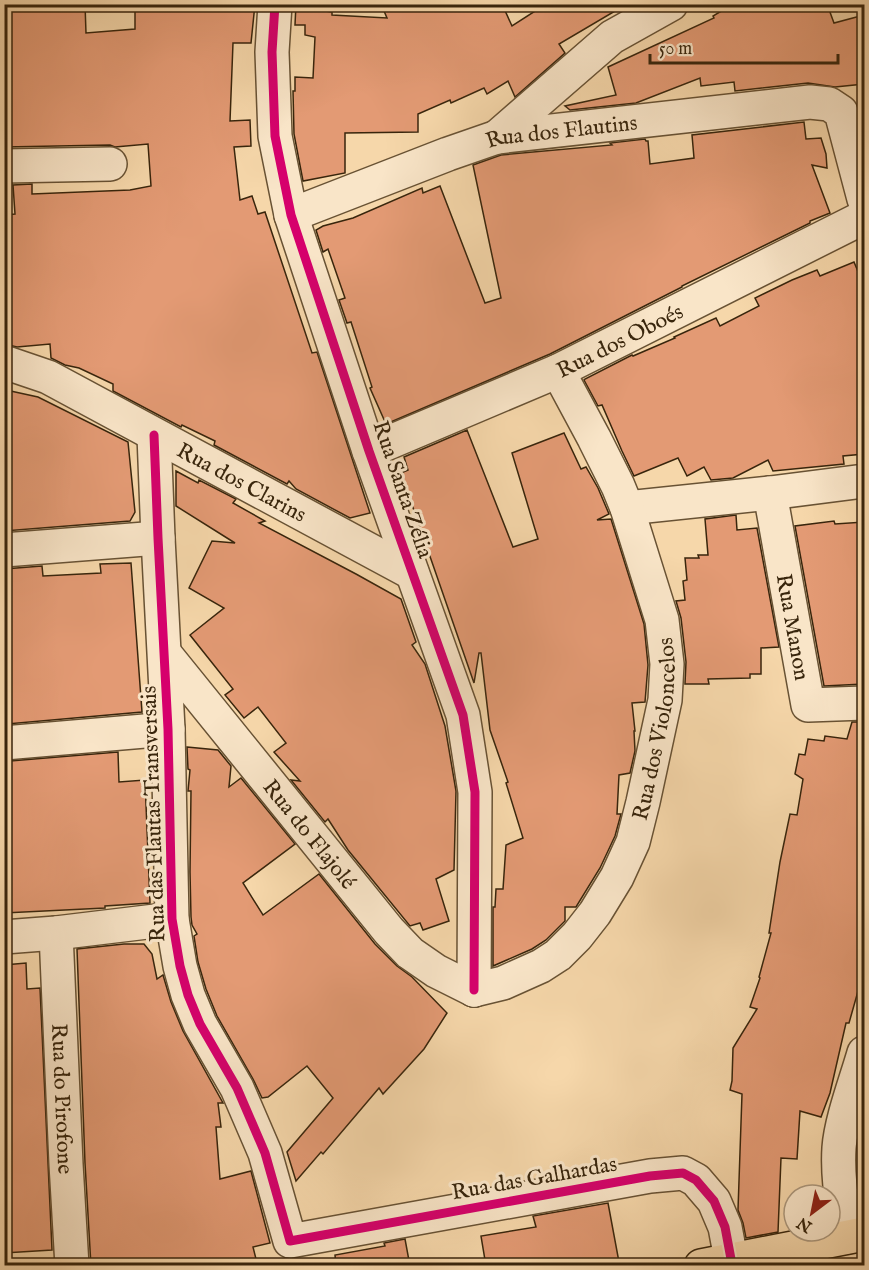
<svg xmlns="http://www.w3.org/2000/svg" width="869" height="1270" viewBox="0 0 869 1270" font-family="'IM FELL English',serif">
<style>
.building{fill:#e39a74;stroke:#38250c;stroke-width:1.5}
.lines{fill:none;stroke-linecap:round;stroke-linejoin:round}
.minor-casing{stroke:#685234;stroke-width:36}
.major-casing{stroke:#38250c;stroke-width:36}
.minor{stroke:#f9e5c8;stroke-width:33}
.major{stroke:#f6d7aa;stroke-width:33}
.cycleway-casing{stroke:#f9e5c8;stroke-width:13}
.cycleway{stroke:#d6006c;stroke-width:9}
.labels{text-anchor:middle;stroke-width:6;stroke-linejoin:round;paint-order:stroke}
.street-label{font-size:22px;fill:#38250c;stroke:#f9e5c8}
</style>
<rect width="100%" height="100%" fill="#f6d7aa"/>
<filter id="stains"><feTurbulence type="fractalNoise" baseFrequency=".00333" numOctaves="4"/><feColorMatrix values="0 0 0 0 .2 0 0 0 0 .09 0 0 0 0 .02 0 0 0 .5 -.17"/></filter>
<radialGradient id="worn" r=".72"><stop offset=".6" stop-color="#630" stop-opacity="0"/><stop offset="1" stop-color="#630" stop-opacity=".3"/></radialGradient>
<g class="building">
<path d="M6 4H85L86 33 135 29V4H255L251 43H233L230 121 250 120 251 146 234 147 240 200 252 196 258 214 265 212 312 353 317 352 370 513 350 518 296 489 289 481 287 484 214 445 215 441 182 425 181 427 113 391V384L79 368 65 365 51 358 50 344 17 347 4 344V215L15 214 13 185 32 184V194L130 190 151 186 148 144 115 147 110 145 4 147V65H10Z"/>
<path d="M296 4H326V11L332 12V15L387 18 381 4H502L512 26 546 4H627L559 44 565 53 515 97 508 81 487 94 484 88 451 103 450 100 418 114V132L345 133V173L303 181 294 134 293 91H295V77L313 78 315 37 305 35V25H295Z"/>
<path d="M733 4H827L834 23 864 15V84L835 87 808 83 735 91 734 82 701 86 700 78 636 103 570 110 565 106 616 95 608 67 714 18 713 16Z"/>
<path d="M804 122 806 139 821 138 826 154 827 168 812 165 830 213 810 221V223L682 286V287L550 354 386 424 370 388 372 387 351 322 347 323 339 300 345 298 328 249 323 252 316 230 323 226 353 218 422 188 423 193 440 186 485 303 501 298 473 165 501 155 612 145 610 143 645 139 646 141H648L650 164 694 158 692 135Z"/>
<path d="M854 262 864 286V454L843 456 844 464 773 471 768 460 733 478 711 480 704 467 687 476 678 458 634 476 622 451 602 405 598 406 584 380 585 379 632 355 633 356 675 338 674 337 716 318 720 326 759 306 755 298 792 280 817 270 820 276Z"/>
<path d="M6 390 38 397 128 442 135 512 130 521 4 531V447H8Z"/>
<path d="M467 430 513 547 538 539 512 453 564 433 581 469 586 467 598 488 609 514 597 520 611 519 644 624 648 665 645 702 632 703 635 731H634L635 751 630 773 619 775 617 814H621L615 836 600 868 576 907H565V921L546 940 532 949 493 966V907H495L496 889H503L506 845 523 838 506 783 508 782 490 730 481 653H479L474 683 401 473 408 470 404 457Z"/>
<path d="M176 471 198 483 199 480 236 499 233 503 265 521 259 523 356 574 401 599 416 642 412 645 425 664 445 726 456 791 454 870 436 879 449 921 423 930 420 923 410 926 348 850 328 819 325 822 291 780 300 781 274 752 286 743 258 707 244 718 225 695 233 689 190 635 224 608 189 588 212 541 235 543 176 506Z"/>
<path d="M736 515 737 530 757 528 779 647 761 648V674H750V678L708 679 709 684H685L686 662 681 618 676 601 685 600 683 581 687 580 685 558H699L698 555H708L705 519Z"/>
<path d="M834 521 835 524 864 522V684L824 686 795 526Z"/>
<path d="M131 563 142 712 7 724 6 711H4V569L42 566 43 576 101 573 100 564Z"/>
<path d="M852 722H864V970L849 1023H846L830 1093 821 1117 800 1111 797 1159 781 1158 778 1232 746 1238 743 1223 738 1210 742 1094 730 1090 732 1081 733 1048 757 1009 750 1007 760 978 759 977 771 933H769L780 862 790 814 797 815 803 779 795 774 799 754 805 755 808 739 824 741 825 736 847 739Z"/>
<path d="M187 747 218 750 231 766 229 787 241 778 295 844 243 883 263 915 319 874 375 944 397 966 412 977 447 1013 424 1049 383 1094 379 1088 323 1154 321 1152 296 1181 287 1152 333 1098 307 1066 268 1097 262 1098 253 1079 217 1016 206 989 198 962 194 936 197 934 192 925 191 917 190 872 191 791H188L190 770 188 769Z"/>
<path d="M118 752 119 782 145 780 150 903 105 906V908L4 913V776L11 775 10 761Z"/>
<path d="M124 944H144L152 954 157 979 163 975 171 1002 183 1031 223 1103H218L221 1127H216L220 1179 251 1171 270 1243 253 1247 257 1263 244 1266H91L85 1163 77 949Z"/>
<path d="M26 963 27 989 40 988 52 1250 4 1253V965Z"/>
<path d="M608 1203 619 1262 599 1266H486L481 1236 536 1227 533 1216Z"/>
<path d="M405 1239 410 1266H336L335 1255 385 1246 384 1243Z"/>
</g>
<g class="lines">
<defs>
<g id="minor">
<path d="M275 4 272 52 275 136 291 215 369 451 463 715 475 792 474 990"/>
<path d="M497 137 612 37 671 4"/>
<path d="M4 166 110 164"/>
<path id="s1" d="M291 215 448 154 497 137 810 102 829 104 841 112 864 199"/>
<path id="s2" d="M4 362 48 377 412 573"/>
<path d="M154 435 158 538 168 729 172 919 180 966 188 995 200 1024 237 1088 265 1153 290 1241 650 1176 683 1173 696 1180 714 1201 725 1227 731 1259"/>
<path id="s3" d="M369 451 558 371 864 217"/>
<path id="s4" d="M770 493 808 705 864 703"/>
<path d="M627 508 770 493 864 481"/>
<path d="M4 550 158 538"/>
<path id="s5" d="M165 654 389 931 410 953 436 971 474 990"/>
<path d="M4 743 168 729"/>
<path id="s6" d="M56 933 66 1164 72 1266"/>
<path d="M4 937 56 933 172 919"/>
<path id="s7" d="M474 990 503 983 541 966 558 955 577 936 595 913 617 877 633 842 643 802 665 700 667 664 662 620 627 508 618 486 594 438 558 371"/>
<path d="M847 1237C843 1208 837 1178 839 1148 841 1120 856 1081 864 1053"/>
</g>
<path id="major" d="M701 1266 864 1234"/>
</defs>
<use href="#minor" class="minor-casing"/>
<use href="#major" class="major-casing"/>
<use href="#minor" class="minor"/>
<use href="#major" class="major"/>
<defs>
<g id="cycleway">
<path d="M275 4 272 52 275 136 291 215 369 451 463 715 475 792 474 990"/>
<path d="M154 435 158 538 168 729 172 919 180 966 188 995 200 1024 237 1088 265 1153 290 1241 650 1176 683 1173 696 1180 714 1201 725 1227 731 1259"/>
</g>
</defs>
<use href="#cycleway" class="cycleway-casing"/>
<use href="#cycleway" class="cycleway"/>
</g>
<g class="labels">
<g class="street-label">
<text dy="8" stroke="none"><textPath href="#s1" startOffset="285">Rua dos Flautins</textPath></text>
<text dy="8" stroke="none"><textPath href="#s3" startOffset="274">Rua dos Oboés</textPath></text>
<text dy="8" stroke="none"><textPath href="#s2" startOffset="267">Rua dos Clarins</textPath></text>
<text transform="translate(404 489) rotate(71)" y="8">Rua Santa Zélia</text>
<text dy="8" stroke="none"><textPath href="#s4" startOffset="136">Rua Manon</textPath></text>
<text dy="8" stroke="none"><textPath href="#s7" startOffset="344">Rua dos Violoncelos</textPath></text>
<text transform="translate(152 814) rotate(-92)" y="8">Rua das Flautas Transversais</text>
<text dy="8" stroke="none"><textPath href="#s5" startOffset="231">Rua do Flajolé</textPath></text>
<text dy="8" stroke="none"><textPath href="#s6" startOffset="166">Rua do Pirofone</textPath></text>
<text transform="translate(534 1177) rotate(-10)" y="8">Rua das Galhardas</text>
</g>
</g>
<rect width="869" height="1270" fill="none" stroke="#f6d7aa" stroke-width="24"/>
<rect x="6" y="6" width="857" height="1258" fill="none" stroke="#38250c" stroke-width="3"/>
<rect x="12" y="12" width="845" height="1246" fill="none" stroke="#38250c" stroke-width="1.5"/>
<g transform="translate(812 1213) rotate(212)"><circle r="28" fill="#f9e5c8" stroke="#ac987d" stroke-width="1.5"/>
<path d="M0-4.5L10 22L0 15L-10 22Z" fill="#8f2418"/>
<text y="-9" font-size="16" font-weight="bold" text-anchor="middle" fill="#38250c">N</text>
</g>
<path d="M650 54v9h188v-9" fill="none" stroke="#38250c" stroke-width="3"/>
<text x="659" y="54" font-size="18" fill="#38250c" stroke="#f9e5c8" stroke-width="4.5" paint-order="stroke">50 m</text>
<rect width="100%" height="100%" filter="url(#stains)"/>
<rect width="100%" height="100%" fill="url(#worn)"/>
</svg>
